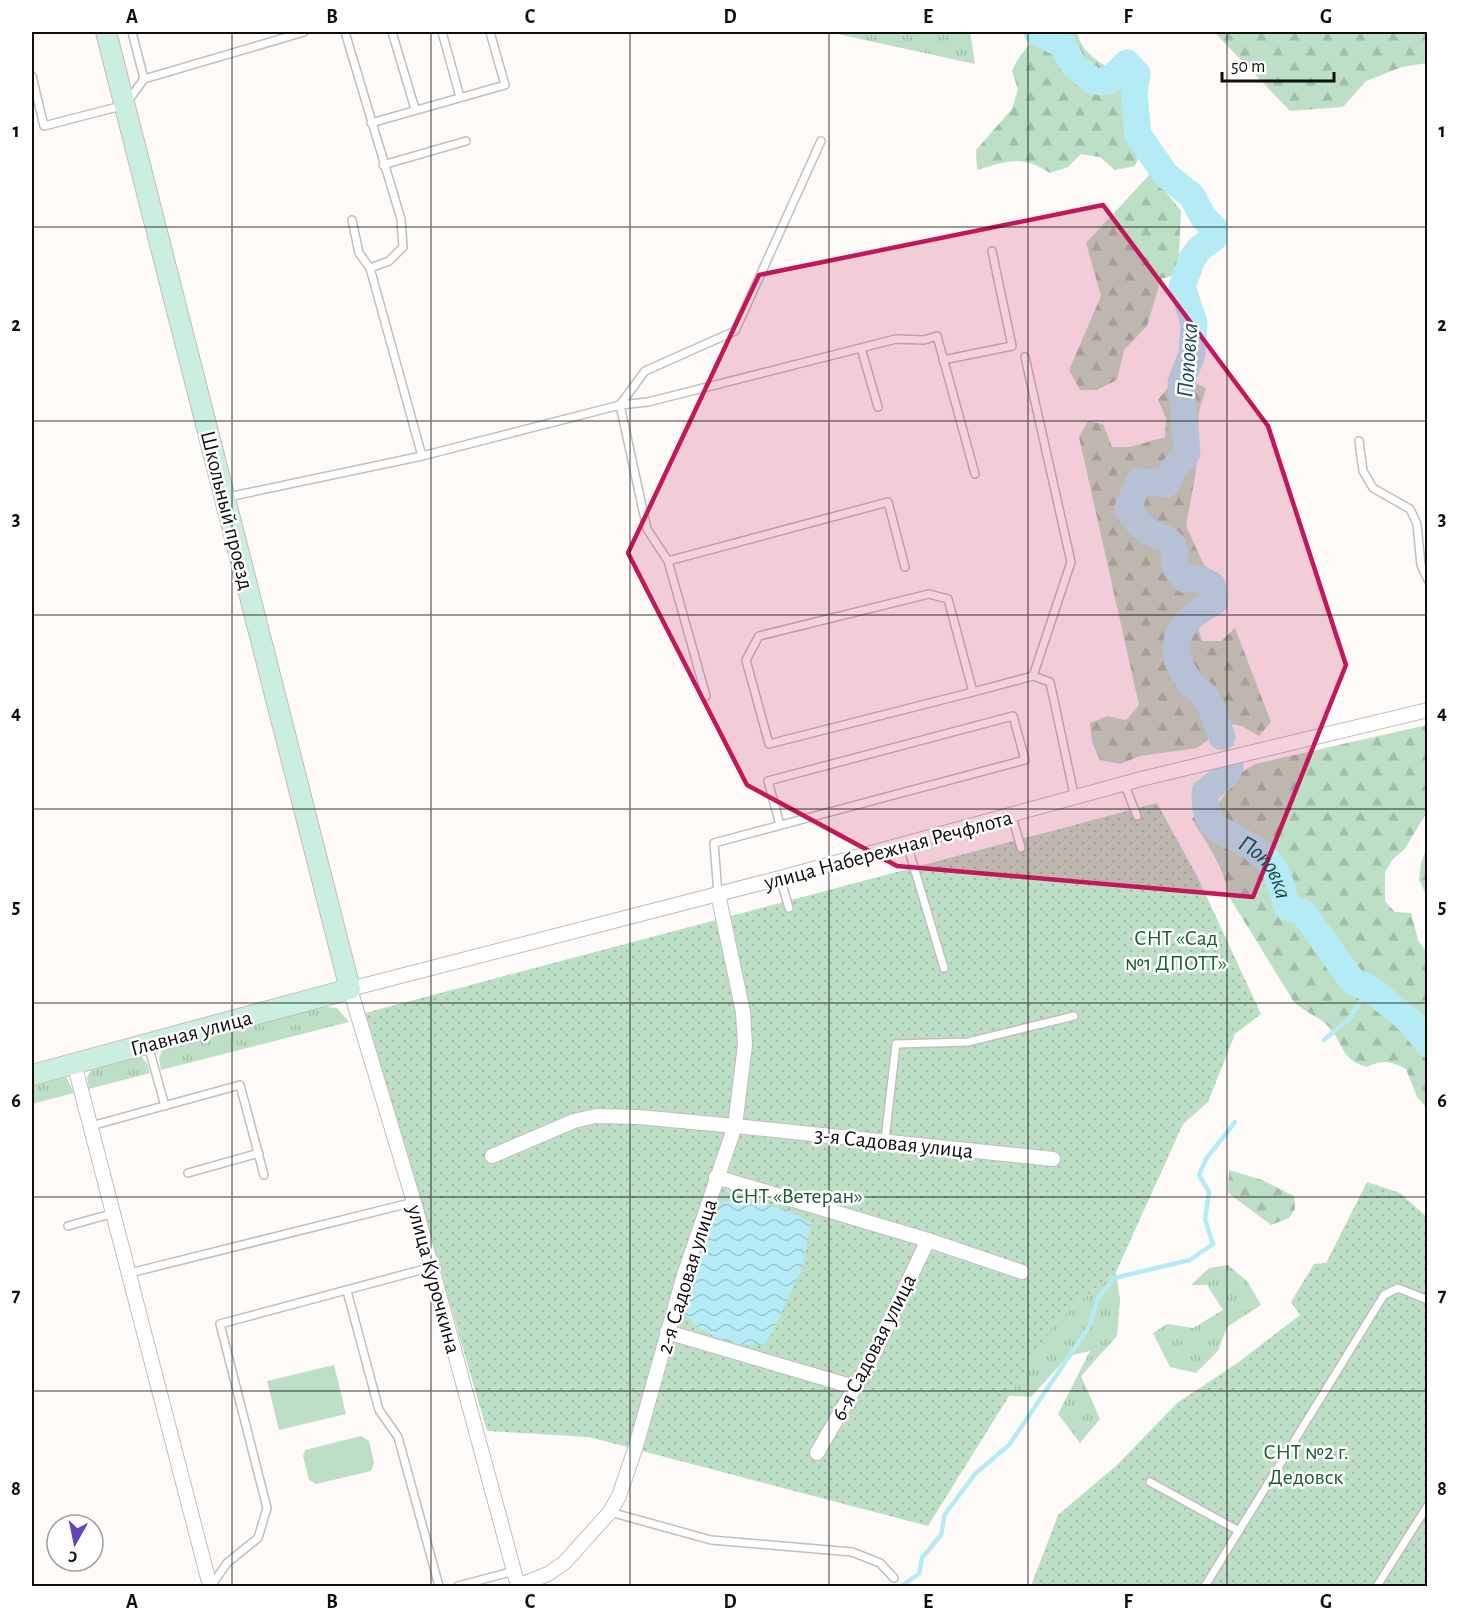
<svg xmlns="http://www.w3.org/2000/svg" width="1459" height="1618" viewBox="0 0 1459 1618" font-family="'Alegreya Sans',sans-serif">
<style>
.grass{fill:url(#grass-tufts)}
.forest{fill:url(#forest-firs)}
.park{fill:#bddfc5}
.garden{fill:url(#garden-dots)}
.water{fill:url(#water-waves)}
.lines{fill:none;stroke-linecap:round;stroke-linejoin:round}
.stream{stroke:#b4ebf5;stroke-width:4.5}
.river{stroke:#b4ebf5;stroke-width:27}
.lane-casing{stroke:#c2bebc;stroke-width:10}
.street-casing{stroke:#c2bebc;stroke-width:16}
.secondary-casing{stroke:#c2bebc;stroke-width:22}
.lane{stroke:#fff;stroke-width:7}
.street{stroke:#fff;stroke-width:14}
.secondary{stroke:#caeedf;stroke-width:20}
.marked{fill:#c2185b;fill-opacity:0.2;stroke:#c2185b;stroke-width:4.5;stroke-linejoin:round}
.grid{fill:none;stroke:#0f0e0d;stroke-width:1.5;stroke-opacity:0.55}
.labels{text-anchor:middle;stroke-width:5;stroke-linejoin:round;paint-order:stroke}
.street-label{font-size:22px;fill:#0f0e0d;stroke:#fff}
.park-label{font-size:22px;fill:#1f5b35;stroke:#fff}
.water-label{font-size:24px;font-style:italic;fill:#184850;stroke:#fff}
.neatline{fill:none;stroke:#0f0e0d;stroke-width:2}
.grid-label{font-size:20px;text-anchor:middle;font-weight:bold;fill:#0f0e0d}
</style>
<defs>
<pattern id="grass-tufts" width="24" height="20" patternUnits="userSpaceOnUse" patternTransform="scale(1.5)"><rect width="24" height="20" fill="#bddfc5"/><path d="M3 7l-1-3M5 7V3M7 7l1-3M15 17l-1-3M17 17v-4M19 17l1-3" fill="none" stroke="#a1bea8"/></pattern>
<pattern id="forest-firs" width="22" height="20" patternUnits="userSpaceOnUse" patternTransform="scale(1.5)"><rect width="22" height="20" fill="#bddfc5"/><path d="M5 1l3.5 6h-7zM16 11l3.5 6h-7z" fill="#a1bea8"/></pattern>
<pattern id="garden-dots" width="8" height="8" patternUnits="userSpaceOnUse" patternTransform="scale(1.5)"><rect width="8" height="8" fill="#bddfc5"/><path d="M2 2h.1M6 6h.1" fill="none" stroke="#a1bea8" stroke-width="1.8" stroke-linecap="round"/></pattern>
<pattern id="water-waves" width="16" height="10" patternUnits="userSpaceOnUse" patternTransform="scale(1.5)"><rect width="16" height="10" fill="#b4ebf5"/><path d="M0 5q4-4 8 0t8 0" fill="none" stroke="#9ac8d1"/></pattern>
</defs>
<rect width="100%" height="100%" fill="#fefaf8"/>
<g class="grass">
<path d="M828 32H970L975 64Z"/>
<path d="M320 1006 337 1008 349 1022 161 1070 159 1058 164 1047Z"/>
<path d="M140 1055 147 1063 150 1073 89 1089 87 1077 93 1067Z"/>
<path d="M58 1076H66L74 1093 32 1104V1082Z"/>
<path d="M1228 1265 1247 1281 1261 1305 1227 1327 1218 1351 1196 1373 1170 1367 1153 1333 1167 1324 1193 1328 1223 1310 1207 1285H1191L1209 1268Z"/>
<path d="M1116 1272 1120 1301 1117 1336 1081 1376 1100 1419 1080 1443 1058 1414 1090 1351 1068 1356 1031 1397 1001 1395 1056 1321Z"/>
</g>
<g class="forest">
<path d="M1037 32H1077C1084 62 1113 66 1133 83 1154 99 1144 146 1135 166L1115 170 1100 157 1081 154 1068 167 1050 173C1021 154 1008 161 977 170L976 150 1012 109 1018 89 1012 71C1020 51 1030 48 1037 32Z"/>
<path d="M1214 32H1427V63L1402 67 1366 81 1343 107 1290 111Z"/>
<path d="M1151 173 1181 211 1178 274 1161 279 1147 326 1124 350 1117 380 1097 390H1080L1069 370 1101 296 1086 243Z"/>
<path d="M1189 380 1206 388 1199 411 1196 472 1186 526 1211 580 1205 607 1197 624 1202 641H1221L1235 628 1271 722 1259 736 1242 726 1222 722 1212 737 1197 748 1140 756 1120 764 1100 760 1092 742 1090 723 1107 716 1126 720 1139 705 1079 437 1088 421 1103 424 1112 447H1130L1165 437 1166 418 1158 400 1169 386Z"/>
<path d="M1427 725V812L1404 850 1393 859 1385 872V901L1395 912 1411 913 1418 940 1427 953V1108L1417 1097 1406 1069C1391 1061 1382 1059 1367 1067 1339 1058 1345 1045 1329 1027 1320 1017 1304 1012 1294 1002L1228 895C1225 867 1206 843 1192 819L1202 809 1217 805 1242 772 1255 764Z"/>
<path d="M1427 847V929L1426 894 1419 880 1421 863Z"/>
<path d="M1229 1170 1262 1180 1294 1196 1295 1209 1289 1218 1271 1225 1228 1193Z"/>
</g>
<g class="park">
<path d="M334 1365 346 1414 279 1430 267 1381Z"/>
<path d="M361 1436 369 1441 374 1463 371 1471 316 1484 309 1480 303 1456 305 1450Z"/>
</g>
<g class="garden">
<path d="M1157 803 1198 878 1261 1014 1235 1034 1208 1102 1183 1124 1116 1272 1056 1321 928 1526 589 1437 487 1431 365 1013Z"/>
<path d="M1367 1182 1400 1193 1427 1217V1586H1031L1058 1515 1118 1464 1177 1403 1236 1364 1300 1315 1291 1302 1314 1264 1326 1263Z"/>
</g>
<path class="water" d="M737 1198 788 1210 811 1223 802 1268 771 1335 763 1345C736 1348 699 1335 683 1312 692 1274 703 1235 722 1202Z"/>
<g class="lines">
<g class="stream">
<path d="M1324 1040 1349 1019 1369 988"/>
<path d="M901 1586 919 1574 922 1558 941 1535 945 1514 975 1474 1009 1445 1089 1327 1098 1298 1114 1278 1190 1260 1213 1244 1205 1219 1209 1192 1199 1175 1206 1159 1235 1122"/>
</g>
<g class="river">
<path d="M1037 32 1063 45 1072 63 1093 81 1107 82 1127 63 1137 74 1134 93 1138 135 1166 175 1192 196 1203 217 1214 228 1213 239 1200 248 1192 259 1182 287 1194 323 1192 354 1181 382 1187 453 1172 471 1166 484 1139 481 1128 508C1134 517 1139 526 1148 531 1168 542 1177 537 1174 565L1184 579H1201L1212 585 1214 602C1178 622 1164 645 1189 681 1193 688 1202 691 1206 697 1213 709 1217 724 1222 737"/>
<path id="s1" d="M1230 767 1226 775 1205 792C1203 837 1233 831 1260 853 1277 866 1282 887 1287 907L1303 912 1353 982 1369 988 1411 1022 1428 1044"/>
</g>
<defs>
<g id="lane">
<path d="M132 32 144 79"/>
<path d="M345 32 401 219 403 247 389 261 370 268 359 253 352 220"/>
<path d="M392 32 415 109"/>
<path d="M442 32 460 97"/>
<path d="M32 76 44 126 125 105 144 79 304 32"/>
<path d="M371 123 505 85 490 32"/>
<path d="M383 165 466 141"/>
<path d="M370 268 422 456 620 405 645 371 735 331 821 141"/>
<path d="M861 348 878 407"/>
<path d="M1025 357 1071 562 1033 676"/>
<path d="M943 360 1012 346 992 251"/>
<path d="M1359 441 1363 471 1373 488 1410 509 1417 524 1421 565 1428 580"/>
<path d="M228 497 422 456"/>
<path d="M668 561 888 502 905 567"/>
<path d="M973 692 769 744 746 660 759 636 929 594 948 599 973 692 1033 676 1050 682 1075 799"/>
<path d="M706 696 668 561 647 529 620 405 648 402 896 339 924 340 937 336 975 474"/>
<path d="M1124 783 1137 816"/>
<path d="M1012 816 1021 848"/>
<path d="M907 844 944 968"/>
<path d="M780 878 789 908"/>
<path d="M718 894 714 843 1025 760 1013 716 768 781 780 825"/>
<path d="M148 1045 165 1106"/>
<path d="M91 1126 240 1085 264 1175"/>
<path d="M885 1140 896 1044 968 1042 1074 1016"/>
<path d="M188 1173 259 1153"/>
<path d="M68 1226 114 1213"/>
<path d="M130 1273 414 1202"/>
<path d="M347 1291 379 1410 398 1437 439 1586"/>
<path d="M1150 1482 1239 1531"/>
<path d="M610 1512 711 1540 852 1552 880 1563 894 1578"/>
<path d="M211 1586 227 1563 258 1538 267 1508 220 1324 432 1267"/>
<path d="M458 1586 514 1571"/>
<path d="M1205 1586 1384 1295 1398 1288 1428 1300"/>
<path d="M1377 1586 1428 1505"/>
</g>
<g id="street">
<path d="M74 1063 210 1586"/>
<path d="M492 1156 574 1121 596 1116 639 1117 735 1126 1053 1159"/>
<path d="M716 1177 928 1240 1022 1272"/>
<path d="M667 1332 854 1387"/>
<path d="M817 1453 872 1358 928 1240"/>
<path d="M518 1586 414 1202 350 989 780 878 1141 779 1428 710"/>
<path d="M518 1586 548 1574 564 1563 610 1512 619 1496 636 1446 684 1275 735 1126 745 1045 743 1012 718 894"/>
</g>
<path id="secondary" d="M32 1075 350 989 106 32"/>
</defs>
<use href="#lane" class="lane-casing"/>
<use href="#street" class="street-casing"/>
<use href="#secondary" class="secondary-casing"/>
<use href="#lane" class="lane"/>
<use href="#street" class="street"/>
<use href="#secondary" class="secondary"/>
</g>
<path class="marked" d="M1103 205 1268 426 1346 665 1253 897 897 866 747 785 628 553 759 275Z"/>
<path class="grid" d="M232 32V1586M431 32V1586M630 32V1586M829 32V1586M1028 32V1586M1227 32V1586M32 227H1428M32 421H1428M32 615H1428M32 809H1428M32 1003H1428M32 1197H1428M32 1391H1428"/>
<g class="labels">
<g class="street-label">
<text transform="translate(228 510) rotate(76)" y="8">Школьный проезд</text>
<text transform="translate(888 849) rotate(-15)" y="8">улица Набережная Речфлота</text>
<text transform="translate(191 1032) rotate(-15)" y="8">Главная улица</text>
<text transform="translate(894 1142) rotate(6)" y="8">3-я Садовая улица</text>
<text transform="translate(686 1276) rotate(-73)" y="8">2-я Садовая улица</text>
<text transform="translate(435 1279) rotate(75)" y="8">улица Курочкина</text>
<text transform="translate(873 1347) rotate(-63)" y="8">6-я Садовая улица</text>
</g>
<g class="park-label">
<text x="1176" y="945">СНТ «Сад<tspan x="1176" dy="25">№1 ДПОТТ»</tspan></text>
<text x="797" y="1203">СНТ «Ветеран»</text>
<text x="1306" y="1459">СНТ №2 г.<tspan x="1306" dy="25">Дедовск</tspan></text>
</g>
<g class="water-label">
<text transform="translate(1187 360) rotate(-86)" y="8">Поповка</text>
<text dy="8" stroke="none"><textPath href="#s1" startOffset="140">Поповка</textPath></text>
</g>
</g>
<rect width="1459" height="1618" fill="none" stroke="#ffffff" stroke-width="66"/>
<g transform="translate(75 1543) rotate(189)"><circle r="28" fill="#ffffff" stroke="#9f9f9e" stroke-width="1.5"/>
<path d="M0-4.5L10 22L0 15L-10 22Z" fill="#6442ba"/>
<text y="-9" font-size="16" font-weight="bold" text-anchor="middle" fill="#0f0e0d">С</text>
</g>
<path d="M1222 72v9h112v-9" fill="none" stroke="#0f0e0d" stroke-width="3"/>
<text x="1231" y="72" font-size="18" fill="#0f0e0d" stroke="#ffffff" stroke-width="4.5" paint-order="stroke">50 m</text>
<rect x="33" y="33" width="1393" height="1552" class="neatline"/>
<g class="grid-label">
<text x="132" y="23">A</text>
<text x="332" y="23">B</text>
<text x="530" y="23">C</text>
<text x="730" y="23">D</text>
<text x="928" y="23">E</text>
<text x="1128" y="23">F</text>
<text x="1326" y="23">G</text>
<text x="16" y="137">1</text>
<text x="1442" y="137">1</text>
<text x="16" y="331">2</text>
<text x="1442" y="331">2</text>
<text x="16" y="525">3</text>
<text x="1442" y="525">3</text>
<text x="16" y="719">4</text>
<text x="1442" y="719">4</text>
<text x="16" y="913">5</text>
<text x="1442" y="913">5</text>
<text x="16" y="1107">6</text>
<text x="1442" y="1107">6</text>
<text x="16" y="1301">7</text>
<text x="1442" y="1301">7</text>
<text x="16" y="1495">8</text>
<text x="1442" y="1495">8</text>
<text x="132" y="1608">A</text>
<text x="332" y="1608">B</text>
<text x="530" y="1608">C</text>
<text x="730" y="1608">D</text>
<text x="928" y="1608">E</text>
<text x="1128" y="1608">F</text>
<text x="1326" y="1608">G</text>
</g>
</svg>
